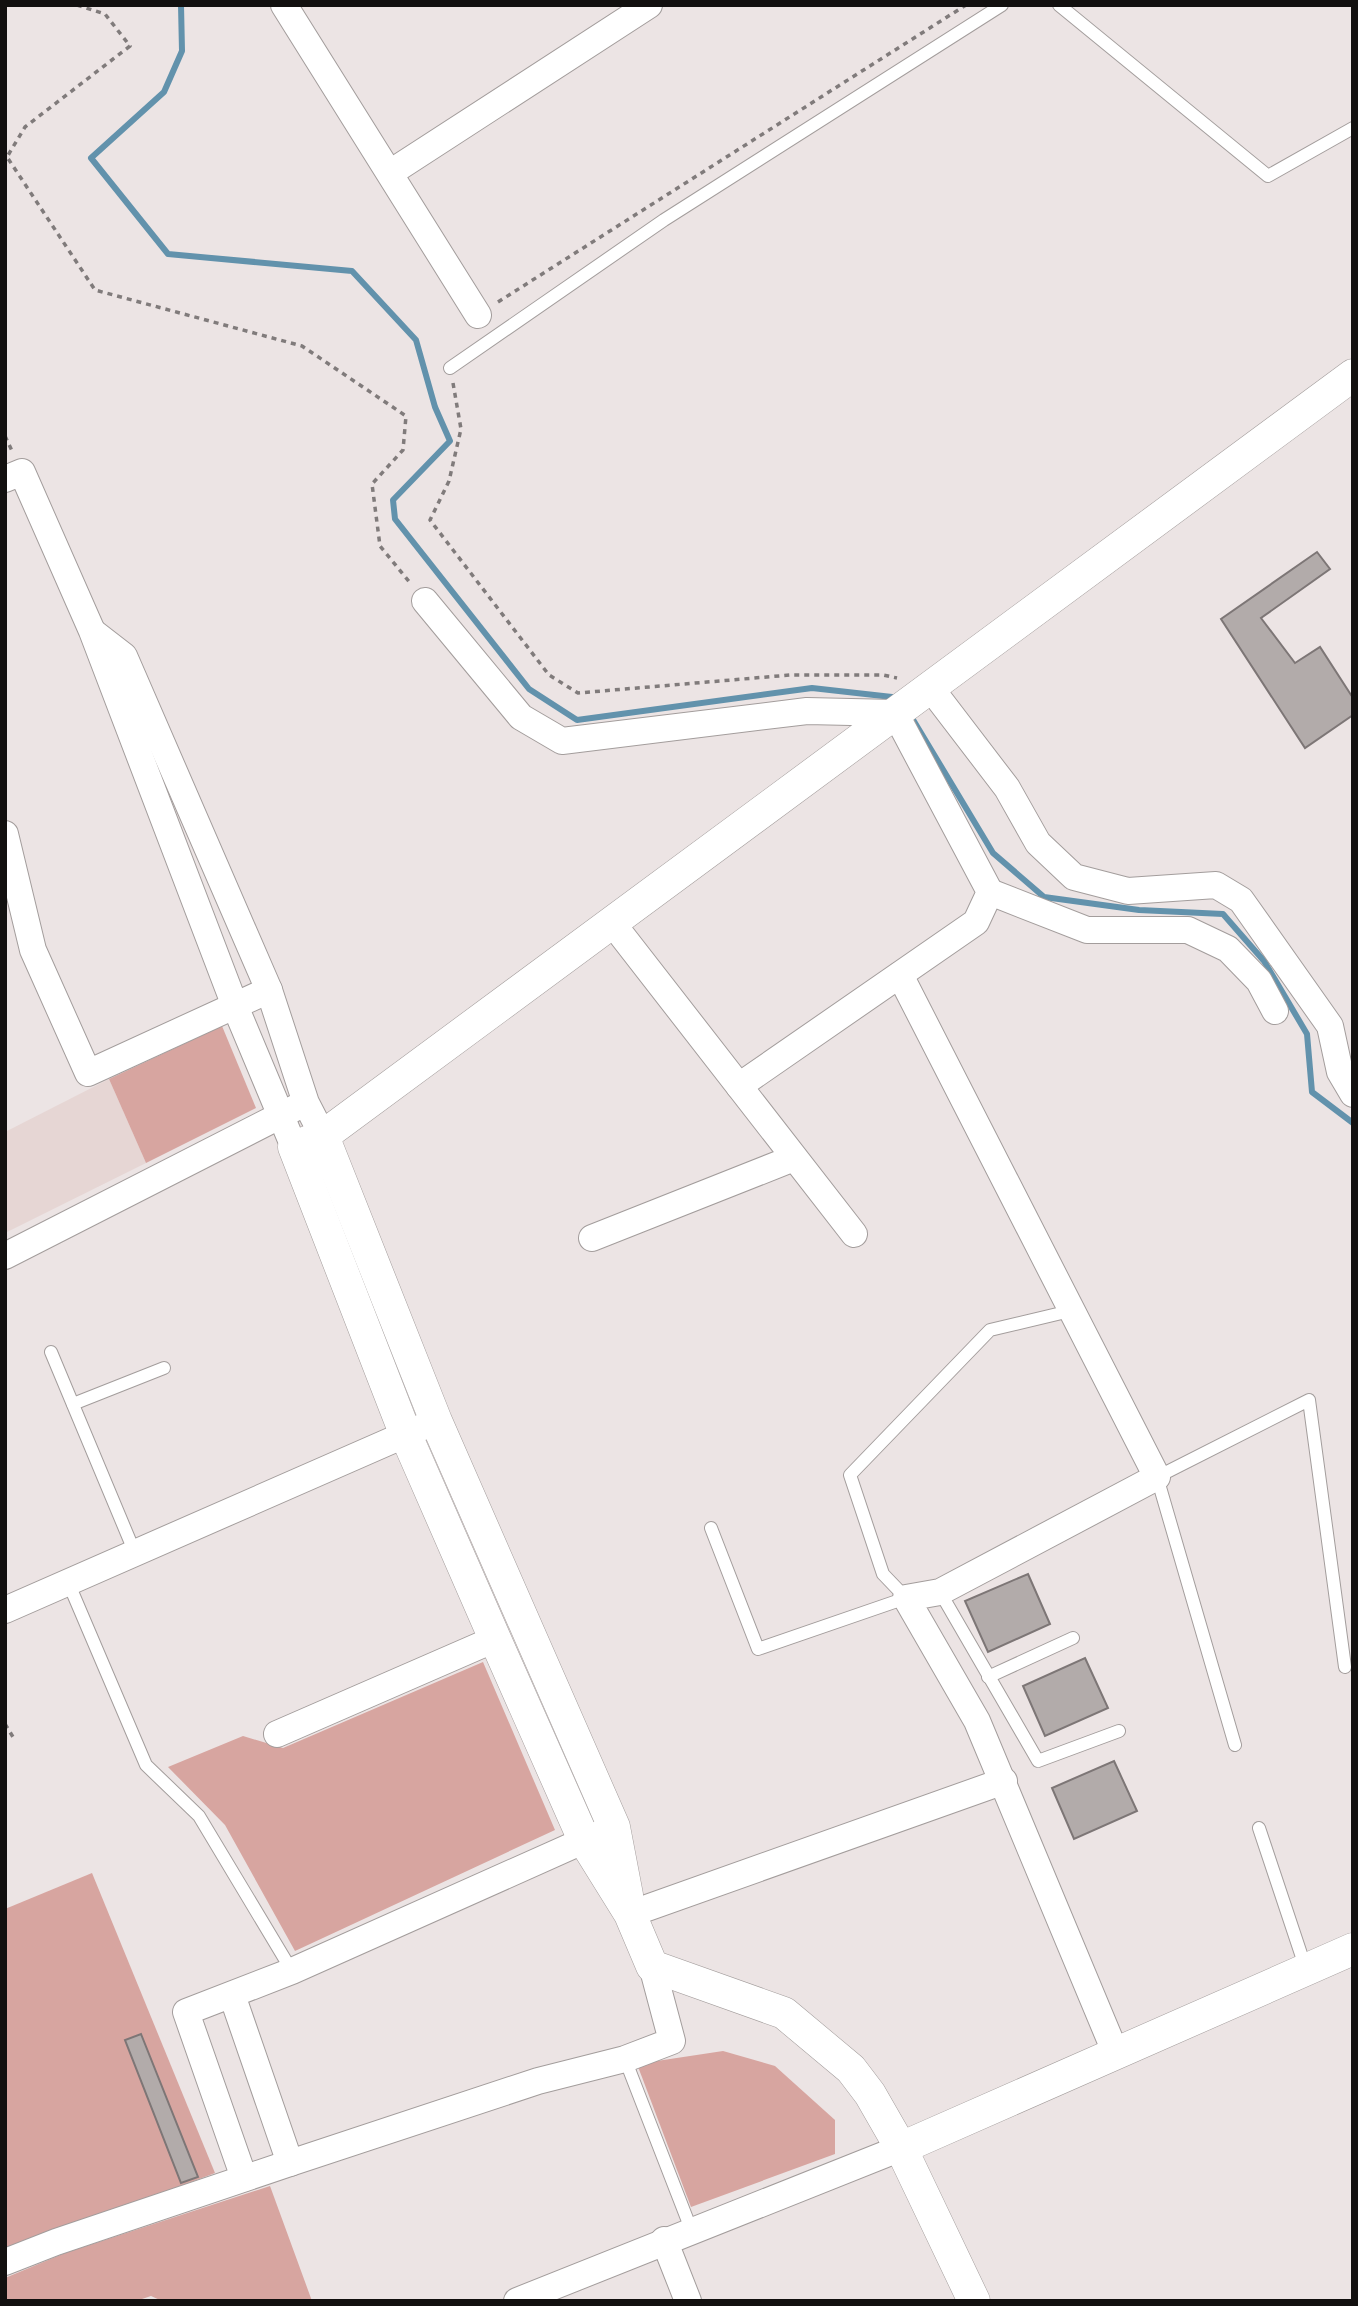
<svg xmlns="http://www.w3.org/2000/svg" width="1358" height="2306" viewBox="0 0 1358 2306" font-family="Rubik,sans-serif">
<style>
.built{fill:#e6d6d4}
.green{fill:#d7a5a0}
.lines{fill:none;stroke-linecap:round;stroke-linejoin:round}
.stream{stroke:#6292ac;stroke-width:6}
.building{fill:#b2abaa;stroke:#7d7676;stroke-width:2}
.service-casing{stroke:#a39d9c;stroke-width:14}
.minor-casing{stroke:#a39d9c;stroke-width:28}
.tertiary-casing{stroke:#a39d9c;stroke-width:33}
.path{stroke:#807b7b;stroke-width:3.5;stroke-dasharray:5 5;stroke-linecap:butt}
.service{stroke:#fff;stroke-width:12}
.minor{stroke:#fff;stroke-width:26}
.tertiary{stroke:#fff;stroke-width:32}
</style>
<rect width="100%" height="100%" fill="#ece4e4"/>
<path class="built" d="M109 1079 146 1163 5 1233V1132Z"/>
<g class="green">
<path d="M222 1026 256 1108 146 1163 109 1079Z"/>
<path d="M483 1662 555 1830 295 1951 225 1825 168 1767 243 1736 283 1748Z"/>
<path d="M92 1873 215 2173 5 2253V1909Z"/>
<path d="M723 2051 775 2066 835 2120V2154L691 2207 637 2064Z"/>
<path d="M270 2186 312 2301H162L151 2296 136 2301H5V2278L65 2253Z"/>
</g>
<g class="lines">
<g class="stream">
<path d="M181 5 182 51 164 92 91 158 168 254 352 271 416 340 435 407 450 441 393 500 395 519 529 689 577 720 812 688 892 697 896 701"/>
<path d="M909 713 993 853 1044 897 1139 910 1223 914 1264 961 1307 1034 1312 1092 1353 1123"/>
</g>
</g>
<g class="building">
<path d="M1317 552 1330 569 1261 618 1295 663 1320 647 1353 698V715L1305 748 1221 619Z"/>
<path d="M1028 1574 1050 1624 988 1652 965 1601Z"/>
<path d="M1085 1658 1108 1708 1045 1736 1023 1686Z"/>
<path d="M1114 1761 1137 1811 1074 1839 1052 1788Z"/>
<path d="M141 2034 198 2177 181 2183 125 2040Z"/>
</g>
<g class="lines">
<defs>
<g id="service">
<path d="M1059 5 1268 176 1353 128"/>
<path d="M450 368 664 220 1002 5"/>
<path d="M51 1352 135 1553"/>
<path d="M73 1404 164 1368"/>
<path d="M711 1528 758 1649 906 1598 883 1574 850 1475 990 1330 1070 1311"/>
<path d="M68 1582 146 1765 199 1816 292 1971"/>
<path d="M940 1592 1038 1761 1119 1731"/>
<path d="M988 1677 1073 1638"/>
<path d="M1235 1745 1157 1477 1309 1400 1345 1667"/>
<path d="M1259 1828 1306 1969"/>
<path d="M625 2059 691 2229"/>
</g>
<g id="minor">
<path d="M284 5 478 315"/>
<path d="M390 173 649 5"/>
<path d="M5 479 22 472 92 631 235 1006 294 1147"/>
<path d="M425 601 521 717 562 741 807 711 895 713 990 892 976 922 739 1086"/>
<path d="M93 632 124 656 269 990 306 1103 323 1136"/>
<path d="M929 686 1007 788 1038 843 1074 877 1128 891 1216 885 1241 900 1330 1026 1340 1072 1353 1094"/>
<path d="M5 834 33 950 88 1073 269 990"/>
<path d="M990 892 1087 930H1188L1228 949 1259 981 1275 1011"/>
<path d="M613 924 854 1234"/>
<path d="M900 975 1157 1477 940 1592 906 1598 977 1721 1116 2054"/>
<path d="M592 1238 794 1158"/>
<path d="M5 1256 297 1107"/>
<path d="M5 1610 436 1421"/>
<path d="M277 1734 495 1639"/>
<path d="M630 1914 1004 1781"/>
<path d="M232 1995 290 2163"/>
<path d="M244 2178 186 2012 292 1971 603 1832"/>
<path d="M664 2240 688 2301"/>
<path d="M5 2262 56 2242 290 2163 538 2081 625 2059 672 2041 652 1966"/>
<path d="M517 2301 901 2148"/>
</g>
<g id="tertiary">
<path d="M323 1136 436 1421 614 1827 627 1895"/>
<path d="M901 2148 1353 1949"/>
<path d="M974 2301 901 2148 870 2094 851 2069 784 2013 652 1966 630 1914 584 1840 495 1639 405 1433 294 1147 323 1136 1353 375"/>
</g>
</defs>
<use href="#service" class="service-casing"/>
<use href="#minor" class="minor-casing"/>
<use href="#tertiary" class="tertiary-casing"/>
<g class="path">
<path d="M77 5 105 14 130 46 25 127 7 157 95 290 302 346 406 416 403 450 372 484 380 546 411 584"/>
<path d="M498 302 966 5"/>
<path d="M453 383 461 429 449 481 430 520 549 675 578 693 790 675H883L897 678"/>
<path d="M5 436 12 451"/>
<path d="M5 1724 13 1737"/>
</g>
<use href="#service" class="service"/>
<use href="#minor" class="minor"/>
<use href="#tertiary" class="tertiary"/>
</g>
<rect width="1358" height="2306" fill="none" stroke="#12100f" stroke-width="14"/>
</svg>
